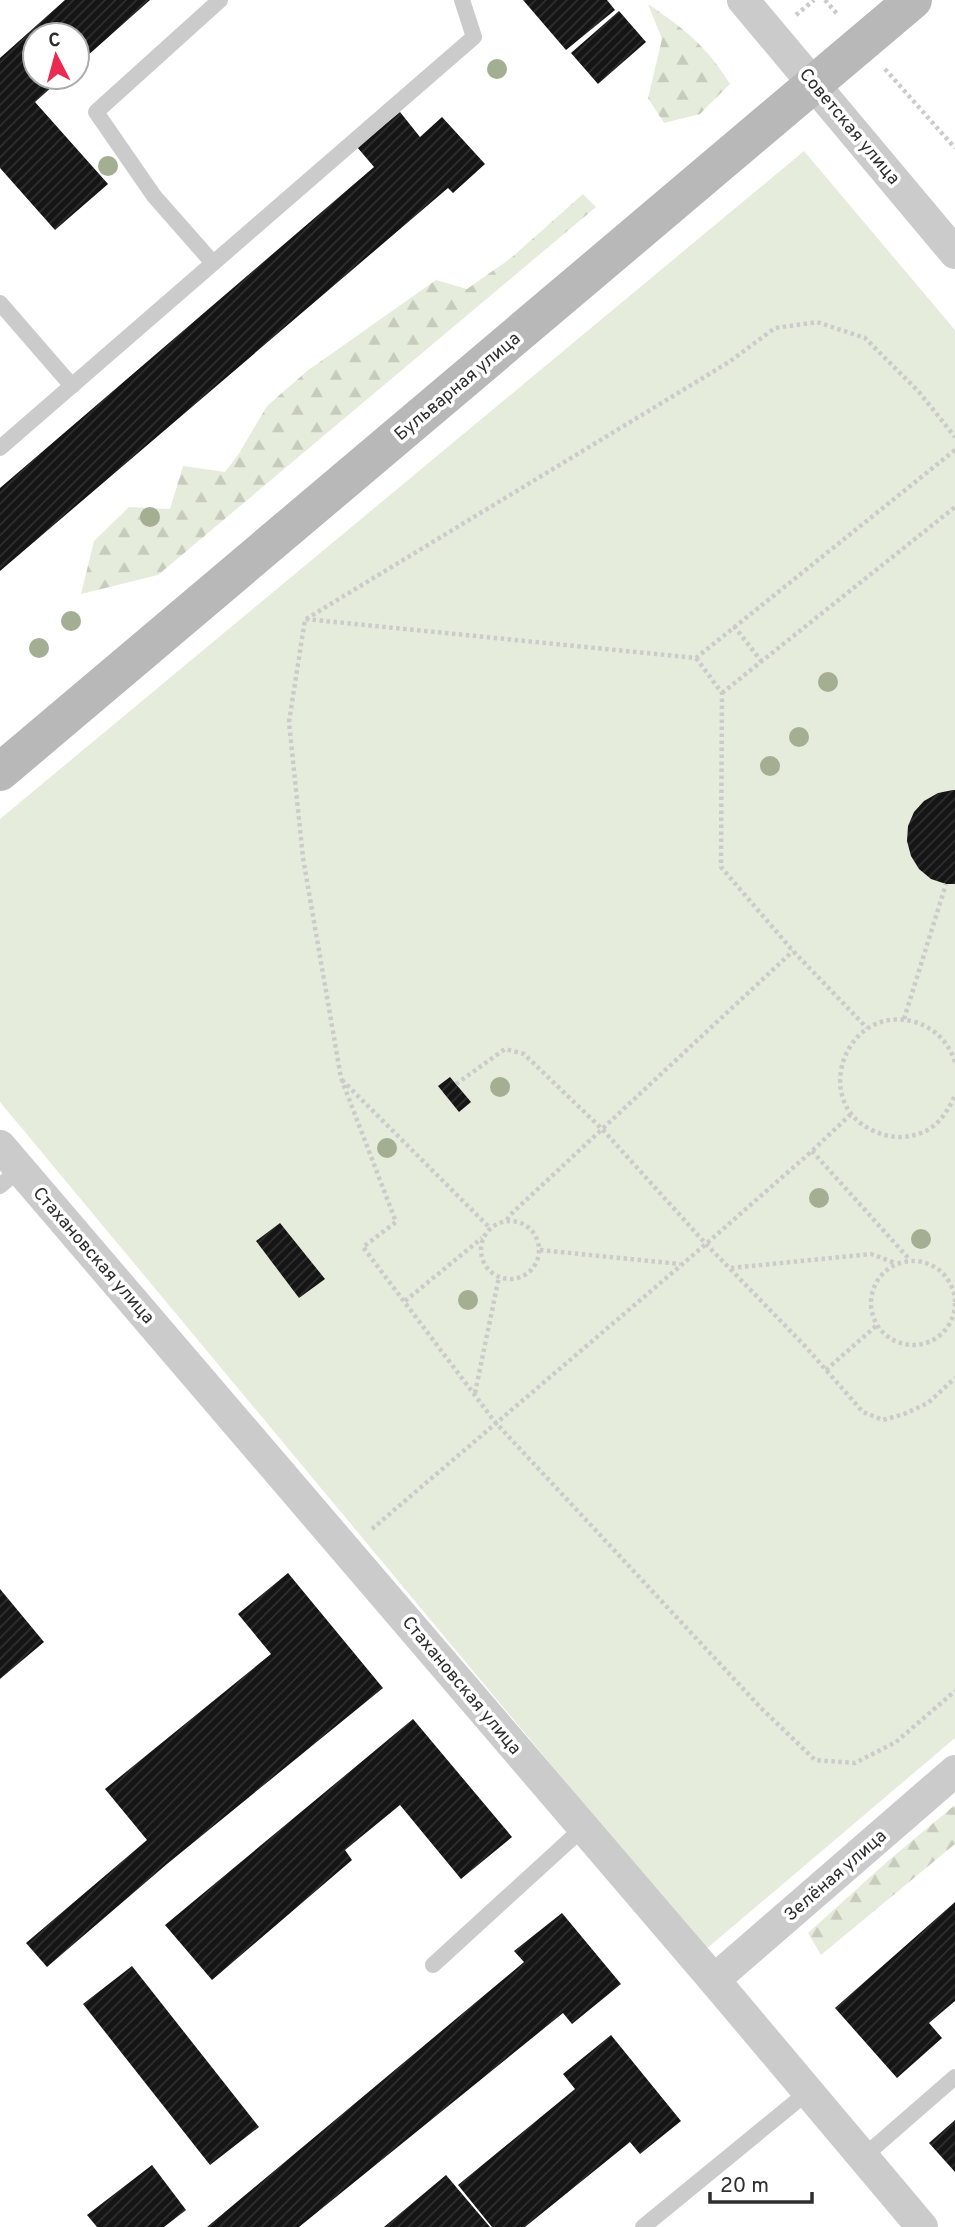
<svg xmlns="http://www.w3.org/2000/svg" width="955" height="2227" viewBox="0 0 955 2227" font-family="Overpass,sans-serif">
<style>
.forest{fill:url(#forest-firs)}
.park{fill:#e6ecdb}
.building{fill:url(#building-hatch)}
.lines{fill:none;stroke-linecap:round;stroke-linejoin:round}
.path{stroke:#cbcbcb;stroke-width:4.5;stroke-dasharray:3.5 3.5;stroke-linecap:butt}
.service{stroke:#cbcbcb;stroke-width:16}
.minor{stroke:#cbcbcb;stroke-width:32}
.secondary{stroke:#b8b8b8;stroke-width:38}
.tree{fill:#a3ae93}
.labels{text-anchor:middle;stroke-width:7;stroke-linejoin:round;paint-order:stroke}
.street-label{font-size:18px;fill:#2e2e2e;stroke:#fff}
</style>
<defs>
<pattern id="forest-firs" width="22" height="20" patternUnits="userSpaceOnUse" patternTransform="scale(1.75)"><rect width="22" height="20" fill="#e6ecdb"/><path d="M5 1l3.5 6h-7zM16 11l3.5 6h-7z" fill="#c6cbbc"/></pattern>
<pattern id="building-hatch" width="6" height="6" patternUnits="userSpaceOnUse" patternTransform="scale(1.75)"><rect width="6" height="6" fill="#151515"/><path d="M-1 1l2-2M0 6l6-6M5 7l2-2" fill="none" stroke="#2f2f2f"/></pattern>
</defs>
<rect width="100%" height="100%" fill="#fff"/>
<g class="forest">
<path d="M648 4C684 29 706 45 730 84L700 114 664 123 648 98 662 39Z"/>
<path d="M583 194 596 207 158 575 81 594 94 541 129 507 170 509 183 466 225 472 238 455 267 406 307 371 436 280 467 289 511 258Z"/>
<path d="M955 1805V1844L821 1955 808 1933 889 1860Z"/>
</g>
<path class="park" d="M804 151 955 330V1738L705 1950 0 1102V819Z"/>
<g class="building">
<path d="M65 0H150L77 65V35H35V77H63L35 102 108 184 55 230 0 168V58Z"/>
<path d="M523 0H607L615 10 566 50Z"/>
<path d="M619 11 646 42 598 84 571 53Z"/>
<path d="M400 112 420 137 442 117 485 164 453 193 448 188 0 571V488L374 167 357 147Z"/>
<path d="M953 790H955V884H946L931 879 919 869 911 856 907 841 908 826 914 812 924 801 938 793Z"/>
<path d="M450 1077 471 1102 459 1112 438 1086Z"/>
<path d="M280 1223 325 1279 299 1298 256 1241Z"/>
<path d="M288 1573 383 1688 167 1864 47 1967 26 1943 147 1840 105 1789 271 1654 238 1614Z"/>
<path d="M0 1589 44 1642 0 1679Z"/>
<path d="M413 1719 512 1837 461 1879 400 1805 345 1850 352 1860 212 1980 165 1925Z"/>
<path d="M955 1902V2001L929 2023 942 2038 897 2078 835 2008Z"/>
<path d="M562 1913 621 1984 572 2024 563 2013 299 2227H207L524 1962 514 1951Z"/>
<path d="M132 1966 259 2127 210 2165 83 2004Z"/>
<path d="M611 2035 681 2121 640 2154 630 2142 525 2227H492L458 2185 575 2089 563 2074Z"/>
<path d="M955 2120V2172L929 2143Z"/>
<path d="M152 2165 186 2210 164 2227H97L87 2215Z"/>
<path d="M446 2175 490 2227H384Z"/>
</g>
<g class="lines">
<g class="path">
<path d="M825 0 838 15"/>
<path d="M796 15 814 0"/>
<path d="M885 69 955 148"/>
<path d="M955 450 696 658 305 619 289 722 303 858 341 1078 396 1222 363 1247 495 1422 761 1708 815 1760 855 1763 896 1742 955 1691"/>
<path d="M306 619 729 362 775 328 817 322 865 338 919 392 955 437"/>
<path d="M734 626 762 662"/>
<path d="M696 658 722 693 721 867 793 951 867 1028"/>
<path d="M722 693 955 507"/>
<path d="M904 1019 946 884"/>
<path d="M955 1062C949 1043 935 1028 915 1022 846 1002 809 1103 874 1131 889 1138 905 1139 921 1133 938 1127 948 1111 955 1095"/>
<path d="M342 1080 490 1228"/>
<path d="M456 1084 505 1049 524 1054 603 1130 706 1244 804 1345 863 1412 883 1420 904 1414 928 1403 955 1378"/>
<path d="M812 1151 910 1260"/>
<path d="M507 1220 510 1215 793 951"/>
<circle cx="510" cy="1250" r="29"/>
<path d="M540 1250 680 1264"/>
<circle cx="913" cy="1303" r="42"/>
<path d="M731 1268 871 1254 895 1263"/>
<path d="M405 1301 482 1238"/>
<path d="M826 1370 877 1325"/>
<path d="M475 1393 499 1277"/>
<path d="M372 1529 706 1244 812 1151 851 1114"/>
</g>
<g class="service">
<path d="M213 263 154 196 96 112 220 0"/>
<path d="M0 303 72 386"/>
<path d="M0 448 474 37 462 0"/>
<path d="M0 1186 20 1169"/>
<path d="M433 1965 583 1828"/>
<path d="M862 2158 955 2077"/>
<path d="M643 2227 809 2091"/>
</g>
<g class="minor">
<path d="M743 0 955 253"/>
<path d="M0 1146 714 1980 922 2227"/>
<path d="M714 1980 955 1771"/>
</g>
<path class="secondary" d="M0 772 913 0"/>
</g>
<g class="tree">
<circle cx="497" cy="69" r="10"/>
<circle cx="108" cy="166" r="10"/>
<circle cx="150" cy="517" r="10"/>
<circle cx="71" cy="621" r="10"/>
<circle cx="39" cy="648" r="10"/>
<circle cx="828" cy="682" r="10"/>
<circle cx="799" cy="737" r="10"/>
<circle cx="770" cy="766" r="10"/>
<circle cx="500" cy="1087" r="10"/>
<circle cx="387" cy="1148" r="10"/>
<circle cx="819" cy="1198" r="10"/>
<circle cx="921" cy="1239" r="10"/>
<circle cx="468" cy="1300" r="10"/>
</g>
<g class="labels">
<g class="street-label">
<text transform="translate(850 126) rotate(50)" y="6">Советская улица</text>
<text transform="translate(457 386) rotate(-40)" y="6">Бульварная улица</text>
<text transform="translate(94 1255) rotate(49)" y="6">Стахановская улица</text>
<text transform="translate(462 1685) rotate(50)" y="6">Стахановская улица</text>
<text transform="translate(835 1875) rotate(-41)" y="6">Зелёная улица</text>
</g>
</g>
<g transform="translate(56 56) rotate(354)"><circle r="33" fill="#ffffff" stroke="#ababab" stroke-width="2"/>
<path d="M0-5L12 26L0 18L-12 26Z" fill="#eb2a51"/>
<text y="-10" font-size="19" font-weight="bold" text-anchor="middle" fill="#2e2e2e">С</text>
</g>
<path d="M710 2192v10h102v-10" fill="none" stroke="#2e2e2e" stroke-width="3.5"/>
<text x="720" y="2192" font-size="21" fill="#2e2e2e" stroke="#ffffff" stroke-width="5" paint-order="stroke">20 m</text>
</svg>
